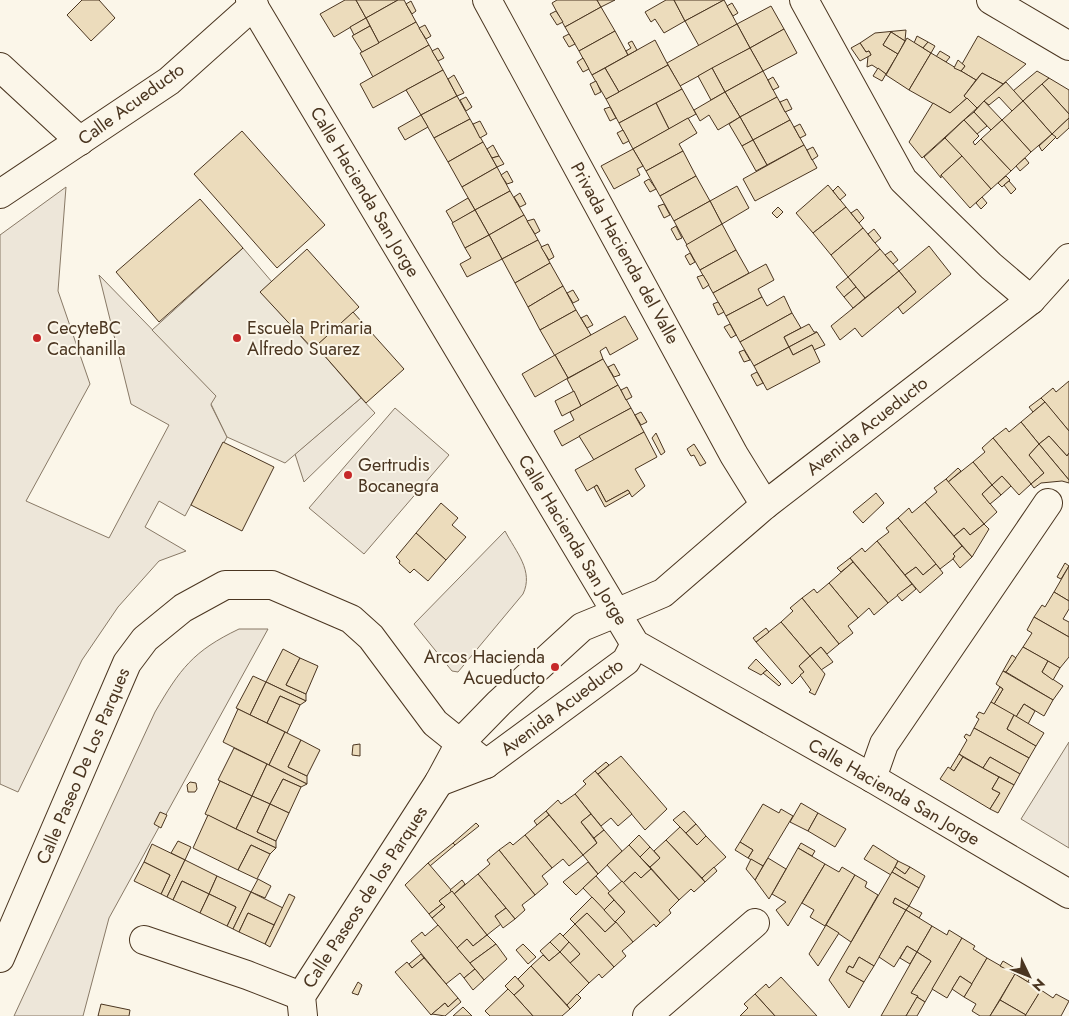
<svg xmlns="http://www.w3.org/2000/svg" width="1069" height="1016" viewBox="0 0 1069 1016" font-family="Jost,sans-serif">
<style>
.green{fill:#ede6d9;stroke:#887966}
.parking{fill:#ede7d9;stroke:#887966}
.building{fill:#ecdcbc;stroke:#4a3520}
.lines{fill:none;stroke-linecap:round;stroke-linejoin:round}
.minor-casing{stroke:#4a3520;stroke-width:30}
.tertiary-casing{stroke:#4a3520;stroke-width:30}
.minor{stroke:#fbf6e9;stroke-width:28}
.tertiary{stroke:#fbf6e9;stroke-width:28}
.poi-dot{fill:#c62828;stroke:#fbf6e9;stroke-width:2}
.labels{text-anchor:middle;stroke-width:4;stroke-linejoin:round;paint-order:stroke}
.street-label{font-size:18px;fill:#4a3520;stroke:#fbf6e9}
.poi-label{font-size:18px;fill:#4a3520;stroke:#fbf6e9;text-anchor:start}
</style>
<rect width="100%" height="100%" fill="#fbf6e9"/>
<g class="green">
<path d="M66 187 58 291 90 384 26 501 109 538 169 425 131 404 99 275 217 396 211 405 227 437 185 516 159 501 145 527 186 551 159 561 118 607 82 660 18 792 0 784V235Z"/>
<path d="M361 398 375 413 304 482 295 454Z"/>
<path d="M395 408 449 455 364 554 309 508Z"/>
<path d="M505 531C516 552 534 571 523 594L458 672 452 671 414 624Z"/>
<path d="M239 629H268L109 918 83 1016H14L155 712C180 669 193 651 239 629Z"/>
<path d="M1069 742V848L1021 819Z"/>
</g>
<path class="parking" d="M243 248 272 282 261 292 312 349 316 346 361 398 285 463 227 437 211 404 216 396 152 330Z"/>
<g class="building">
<path d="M82 0H99L115 18 91 41 67 15Z"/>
<path d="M345 0H356L366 18 334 37 320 14Z"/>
<path d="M356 0H398L366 18Z"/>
<path d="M398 0H404L416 22 379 43 366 18Z"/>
<path d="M557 0H597L601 7 565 27 552 3Z"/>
<path d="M597 0H615L601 7Z"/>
<path d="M666 0H674L685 21 664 33 655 19 651 22 645 12Z"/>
<path d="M674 0H724L685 21Z"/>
<path d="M724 0 737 24 699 46 685 21Z"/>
<path d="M411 1 416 11 412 14 406 4Z"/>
<path d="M732 3 738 13 733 16 727 6Z"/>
<path d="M771 6 784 29 750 48 737 24Z"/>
<path d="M601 7 615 31 579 51 565 27Z"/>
<path d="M556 11 563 22 557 25 550 14Z"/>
<path d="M366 18 370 26 354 35 350 27Z"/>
<path d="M416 22 429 45 373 77 360 53Z"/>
<path d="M737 24 750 48 680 86 667 63Z"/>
<path d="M425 25 431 36 426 39 419 28Z"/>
<path d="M370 26 379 43 362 52 352 36Z"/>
<path d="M784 29 797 53 763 71 750 48Z"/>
<path d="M906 30 905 41 891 32 883 45 898 54 886 74 872 65 867 67 868 56 871 55 869 51 866 52 860 43 875 33Z"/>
<path d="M615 31 628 55 592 75 579 51Z"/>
<path d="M891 32 905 41 898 54 883 45Z"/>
<path d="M569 34 575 44 569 47 563 37Z"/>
<path d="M917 36 928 42 923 48 914 43Z"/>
<path d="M978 36 1026 64 1003 84 982 73 976 80 961 71 965 66 962 64Z"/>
<path d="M907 38 931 53 909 90 886 75Z"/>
<path d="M655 40 668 65 619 92 605 68Z"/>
<path d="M632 41 637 50 628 55 626 51 631 48 628 43Z"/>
<path d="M928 42 935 46 931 53 923 48Z"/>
<path d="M860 43 866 52 869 51 871 55 860 61 851 48Z"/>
<path d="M429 45 443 70 373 108 360 84Z"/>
<path d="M438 48 444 58 438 61 432 51Z"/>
<path d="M750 48 763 71 725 92 712 68Z"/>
<path d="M940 51 950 57 946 62 936 57Z"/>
<path d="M931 53 976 80 964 96 967 98 950 113 909 90Z"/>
<path d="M583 58 589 69 583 72 577 62Z"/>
<path d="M958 60 965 66 961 71 954 68Z"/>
<path d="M668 65 682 89 619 123 606 99Z"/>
<path d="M605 68 619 92 606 99 592 75Z"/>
<path d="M712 68 725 92 711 100 698 76Z"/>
<path d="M878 68 886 74 882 81 873 76Z"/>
<path d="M443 70 457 96 421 115 406 90Z"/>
<path d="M763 71 777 97 740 117 725 92Z"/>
<path d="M1037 71 1049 78 1023 101 1013 91Z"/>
<path d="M982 73 1003 84 977 108 964 96Z"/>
<path d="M454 75 464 93 457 96 448 79Z"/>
<path d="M773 77 779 87 773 90 768 80Z"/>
<path d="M1049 78 1069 90V114L1042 84Z"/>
<path d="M596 81 601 92 595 95 590 84Z"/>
<path d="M1006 82 1023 101 1012 111 999 97 989 105 984 101Z"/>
<path d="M1042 84 1069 114V118L1052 134 1023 101Z"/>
<path d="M682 89 696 114 669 129 656 103Z"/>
<path d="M725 92 740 117 718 130 709 115 700 121 694 110Z"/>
<path d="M457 96 470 119 434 138 421 115Z"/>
<path d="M466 97 472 107 466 111 460 100Z"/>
<path d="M777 97 790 120 753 140 740 117Z"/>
<path d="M967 98 977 108 922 158 909 142 933 103 950 113Z"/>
<path d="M787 99 792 109 785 112 780 102Z"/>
<path d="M984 101 1002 120 991 130 974 112Z"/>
<path d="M1023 101 1052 134 1031 152 1002 120Z"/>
<path d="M656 103 669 129 633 149 619 123Z"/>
<path d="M610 107 616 118 610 121 604 109Z"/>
<path d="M974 112 987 126 977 134 964 120Z"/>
<path d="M421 115 428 127 405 140 398 128Z"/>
<path d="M740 117 753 140 742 146 729 124Z"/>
<path d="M688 118 697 133 679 144 683 151 646 171 633 149Z"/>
<path d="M1069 118V128L1057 139 1052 134Z"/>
<path d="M470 119 483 142 448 162 434 138Z"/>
<path d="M790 120 804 145 767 165 753 140Z"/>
<path d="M964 120 979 136 973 142 975 145 981 139 1011 171 991 189 945 138Z"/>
<path d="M1002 120 1031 152 1011 171 981 139Z"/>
<path d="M480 121 487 134 480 138 473 124Z"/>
<path d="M800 124 806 135 800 138 794 127Z"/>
<path d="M623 130 629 141 623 144 617 133Z"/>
<path d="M242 131 325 225 277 268 194 174Z"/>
<path d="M1052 134 1056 137 1042 151 1039 146Z"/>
<path d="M945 138 962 156 941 175V178L924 157Z"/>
<path d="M753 140 767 165 756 171 742 146Z"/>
<path d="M483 142 497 167 462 187 448 162Z"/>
<path d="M493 145 499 156 492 158 487 149Z"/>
<path d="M804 145 817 168 755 201 743 179Z"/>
<path d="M813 147 818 156 812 160 807 150Z"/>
<path d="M633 149 643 166 637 169 640 175 614 189 601 166Z"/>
<path d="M683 151 696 176 660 196 646 171Z"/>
<path d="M499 156 504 164 497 167 492 158Z"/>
<path d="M962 156 991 189 970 208 941 175Z"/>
<path d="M1025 158 1029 163 1020 171 1016 166Z"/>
<path d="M497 167 510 191 475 210 462 187Z"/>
<path d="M507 171 513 182 507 184 501 175Z"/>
<path d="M696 176 710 201 674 221 660 196Z"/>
<path d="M1006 176 1010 180 1002 187 998 183Z"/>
<path d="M649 179 656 189 650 192 644 182Z"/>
<path d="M1009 181 1016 189 1011 194 1004 185Z"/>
<path d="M828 185 846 207 813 233 796 213Z"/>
<path d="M737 186 749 208 722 224 710 201Z"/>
<path d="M838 186 846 195 840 200 833 191Z"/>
<path d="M510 191 524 215 489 235 475 210Z"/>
<path d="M520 193 526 204 520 207 514 197Z"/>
<path d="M982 197 987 203 981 209 976 203Z"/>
<path d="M468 198 475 210 453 223 446 211Z"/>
<path d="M200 199 243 248 159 322 116 272Z"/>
<path d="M710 201 722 224 687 245 674 221Z"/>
<path d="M664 204 670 215 664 218 658 206Z"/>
<path d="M778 207 783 212 777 218 772 213Z"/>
<path d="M846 207 863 228 831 255 813 233Z"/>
<path d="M857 209 864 218 859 223 851 213Z"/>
<path d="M475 210 489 235 465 248 452 223Z"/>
<path d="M524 215 538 240 502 259 489 235Z"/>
<path d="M534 219 540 231 535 234 527 221Z"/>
<path d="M722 224 736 250 700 270 686 245Z"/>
<path d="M676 226 682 238 677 240 671 229Z"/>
<path d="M863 228 880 249 848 277 831 255Z"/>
<path d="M874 229 881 238 875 243 868 234Z"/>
<path d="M489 235 502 259 467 277 460 264 471 258 465 248Z"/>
<path d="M538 240 550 263 515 283 502 259Z"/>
<path d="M548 244 554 257 549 260 541 247Z"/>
<path d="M929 246 951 274 903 314 898 307 916 292 899 271Z"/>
<path d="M307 249 359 307 313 349 260 292Z"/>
<path d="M880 249 899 271 865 298 848 277Z"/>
<path d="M736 250 749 273 713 293 700 270Z"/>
<path d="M891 251 898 260 893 264 885 255Z"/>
<path d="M690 253 695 262 690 265 685 256Z"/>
<path d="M550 263 563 286 528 307 515 283Z"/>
<path d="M766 264 774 280 758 289 762 297 726 316 713 293Z"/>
<path d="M899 271 916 292 862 337 855 328 840 340 831 326Z"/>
<path d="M703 275 709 285 703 289 697 277Z"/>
<path d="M848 277 856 287 844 297 836 287Z"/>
<path d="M563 286 576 310 540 330 528 307Z"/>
<path d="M856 287 865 298 853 308 844 297Z"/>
<path d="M573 290 579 300 573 303 567 293Z"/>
<path d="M784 296 792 313 740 342 726 316 762 297 767 306Z"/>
<path d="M718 302 724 312 718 315 713 304Z"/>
<path d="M576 310 591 335 555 356 540 330Z"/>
<path d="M353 312 404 369 366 403 316 346Z"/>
<path d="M792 313 801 328 784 337 789 347 754 366 740 342Z"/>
<path d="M587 315 593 325 587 328 581 318Z"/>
<path d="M625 316 638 339 610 355 606 347 600 351 603 359 568 378 555 355Z"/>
<path d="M730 324 736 335 731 338 724 327Z"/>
<path d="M809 324 814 332H817L789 347 784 337Z"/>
<path d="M817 332 825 345 814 350 812 345 793 355 789 347Z"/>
<path d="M812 345 820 362 767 390 754 366 789 347 793 355Z"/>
<path d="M744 350 750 360 744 362 739 352Z"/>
<path d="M555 355 568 378 535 397 522 374Z"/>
<path d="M603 359 618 385 581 406 567 379Z"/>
<path d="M614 364 620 375 614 377 608 367Z"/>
<path d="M757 372 763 383 757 386 751 375Z"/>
<path d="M1069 381V431L1041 398 1053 388 1056 392Z"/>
<path d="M618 385 631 408 562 446 554 431 574 420 570 412Z"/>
<path d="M627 387 632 397 626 400 621 390Z"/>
<path d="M574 391 581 406 562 416 555 401Z"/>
<path d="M1041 398 1045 402 1033 412 1029 407Z"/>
<path d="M1045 402 1069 431V453L1067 456 1049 436 1039 444 1021 422Z"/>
<path d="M631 408 644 432 594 460 579 436Z"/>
<path d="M641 412 647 422 641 425 635 415Z"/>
<path d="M1021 422 1039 444 1029 455 1044 473 1031 484 993 438 1006 428 1009 432Z"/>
<path d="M644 432 657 457 635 469 645 486 632 497 628 490 606 502 597 485 587 491 575 470Z"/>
<path d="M656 433 665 452 661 455 652 438Z"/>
<path d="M1049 436 1067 456 1069 453V480L1039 444Z"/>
<path d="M993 438 1031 484 1019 495 1002 476 992 485 973 462 985 452 982 448Z"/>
<path d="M223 442 274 467 242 531 191 505Z"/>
<path d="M694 444 706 463 700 466 694 455 691 456 687 449Z"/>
<path d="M1039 444 1069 480V483L1062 481 1041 483 1034 488 1031 484 1044 473 1029 455Z"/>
<path d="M973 462 992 485 982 494 997 512 984 524 948 482Z"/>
<path d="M958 468 961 471 948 482 946 479Z"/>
<path d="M1002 476 1011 486 1001 495 992 485Z"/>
<path d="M946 479 984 524 970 535 964 528 954 536 925 502 937 492 934 488Z"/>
<path d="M597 485 606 502 628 490 630 493 605 507 594 487Z"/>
<path d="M992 485 1001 495 990 504 982 494Z"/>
<path d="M876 493 884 503 863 523 853 512Z"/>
<path d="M925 502 962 546 953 554 955 556 953 559 940 569 898 518 909 508 912 513Z"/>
<path d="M441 503 458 518 452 525 466 537 446 560 416 533Z"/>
<path d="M898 518 936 564 923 575 916 567 905 575 877 541 889 532 886 528Z"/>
<path d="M984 524 989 529 972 557 954 536 964 528 970 535Z"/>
<path d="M416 533 446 560 428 581 414 569 410 573 399 563 400 561 396 557Z"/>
<path d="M877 541 912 584 888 603 850 558 862 548 865 552Z"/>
<path d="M962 546 972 557 960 568 953 559 955 556 953 554Z"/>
<path d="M850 558 853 562 841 572 837 568Z"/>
<path d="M853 562 888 603 874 615 869 608 858 618 829 583Z"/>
<path d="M1065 563 1069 566 1061 579 1057 577Z"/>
<path d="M936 564 943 573 920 593 905 575 916 567 923 575Z"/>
<path d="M1069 566V601L1054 592Z"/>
<path d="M829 583 858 618 848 626 853 633 839 644 802 598 814 589 817 593Z"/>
<path d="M912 584 916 589 902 601 897 595Z"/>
<path d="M1054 592 1069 601V609L1063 619 1069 622V637L1034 617 1042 605 1045 607Z"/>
<path d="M802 598 839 644 827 654 821 647 810 656 781 622 793 611 790 608Z"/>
<path d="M1034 617 1069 637V657L1060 668 1023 647 1032 633 1027 630Z"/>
<path d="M781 622 810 656 799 666 804 672 792 684 756 642Z"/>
<path d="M766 628 769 632 756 642 753 638Z"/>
<path d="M821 647 833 662 821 670 810 656Z"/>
<path d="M1023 647 1048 661 1042 672 1063 686 1053 700 1006 672Z"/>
<path d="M283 649 300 658 286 685 306 694V701L266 682Z"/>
<path d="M1012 655 1016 658 1006 672 1003 671Z"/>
<path d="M810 656 825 674 815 695 809 692 811 690 800 675 804 672 799 666Z"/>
<path d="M300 658 318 666 306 694 286 685Z"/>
<path d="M756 659 767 670 761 675 748 668Z"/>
<path d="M1048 661 1060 668 1053 680 1042 672Z"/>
<path d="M767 670 781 684 779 686 763 673Z"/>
<path d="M1003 671 1053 700 1044 716 1024 704 1016 717 994 704 1003 689 996 684Z"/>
<path d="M253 676 266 682 250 715 236 708Z"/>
<path d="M266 682 306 701 300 705 280 696 267 723 250 715Z"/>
<path d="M1000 687 1003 689 994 704 991 702Z"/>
<path d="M280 696 300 705 287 733 267 723Z"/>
<path d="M991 702 1014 715 1007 729 1036 746 1029 758 974 728 979 719 976 717 979 712 984 714Z"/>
<path d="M1024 704 1035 711 1028 724 1016 717Z"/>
<path d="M238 709 285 732 269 765 223 742Z"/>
<path d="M1014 715 1044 733 1036 746 1007 729Z"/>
<path d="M974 728 1029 758 1020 774 990 757 983 768 959 754 967 740 964 737 966 734 970 736Z"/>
<path d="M285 732 301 740 288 767 307 776V784L269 765Z"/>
<path d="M301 740 320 750 307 776 288 767Z"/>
<path d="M360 744V756L352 755 353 745Z"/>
<path d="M234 748 267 764 252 796 218 780Z"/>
<path d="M959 754 963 757 954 771 950 769Z"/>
<path d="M621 756 667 809 645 830 598 774Z"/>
<path d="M963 757 999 777 992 789 1000 793 990 809 940 779 948 767 954 771Z"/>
<path d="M990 757 1020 774 1014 785 983 768Z"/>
<path d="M606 762 609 765 598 774 595 771Z"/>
<path d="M267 764 307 784 301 787 283 779 270 804 252 796Z"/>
<path d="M595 771 632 814 618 826 611 818 601 826 575 794 586 784 583 781Z"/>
<path d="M999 777 1014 785 998 813 990 809 1000 793 992 789Z"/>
<path d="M283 779 301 787 289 813 270 804Z"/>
<path d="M220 781 252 796 236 829 205 814Z"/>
<path d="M190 782 196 783 197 789 195 792H188L187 785Z"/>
<path d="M575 794 591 814 581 822 597 843 583 855 546 811 558 800 561 804Z"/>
<path d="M252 796 270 804 257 832 276 841V848L236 829Z"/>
<path d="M801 803 818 813 808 831 790 822Z"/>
<path d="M270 804 289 813 276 841 257 832Z"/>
<path d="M763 804 779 813 781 809 793 816 763 866 748 858 753 850 740 842Z"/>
<path d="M546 811 549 815 537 825 534 821Z"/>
<path d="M684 811 696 824 686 833 673 820Z"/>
<path d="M160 812 167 815 161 828 154 824Z"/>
<path d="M818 813 846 829 835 847 808 831Z"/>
<path d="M591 814 604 830 594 838 581 822Z"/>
<path d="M208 815 236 829 276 848 270 854 251 845 238 870 193 848Z"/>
<path d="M549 815 583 855 569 866 563 859 552 868 525 835Z"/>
<path d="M476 823 479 826 455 845 453 843Z"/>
<path d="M696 824 706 836 697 845 686 833Z"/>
<path d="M680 827 697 845 706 836 726 857 702 878 666 840Z"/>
<path d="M604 830 622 851 598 874 583 855 597 843 594 838Z"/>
<path d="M525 835 552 868 542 876 548 884 535 895 499 850 510 842 513 845Z"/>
<path d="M639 835 650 847 640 857 629 845Z"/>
<path d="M666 840 705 882 694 892 691 889 679 900 650 867 660 858 654 851Z"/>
<path d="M178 841 191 847 185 860 171 853Z"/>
<path d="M740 842 753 850 748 858 735 850Z"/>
<path d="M453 843 455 845 430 866 428 863Z"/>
<path d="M801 843 815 851 812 856 798 848Z"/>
<path d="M152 844 185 860 167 897 161 894 170 875 144 862Z"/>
<path d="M251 845 270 854 257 879 238 870Z"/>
<path d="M629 845 651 869 641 878 635 872 623 883 607 865Z"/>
<path d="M873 845 898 861 891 875 864 859Z"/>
<path d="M650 847 660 858 650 867 640 857Z"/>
<path d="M798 848 825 864 788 926 776 910 786 902 772 894Z"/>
<path d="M499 850 535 895 522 905 525 910 515 919 478 874 490 864 487 860Z"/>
<path d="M768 858 786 869 769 899 755 880Z"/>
<path d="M751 859 763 866 755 880 746 869Z"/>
<path d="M185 860 217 876 209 894 182 881 173 900 167 897Z"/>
<path d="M898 861 910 867 905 874 895 867Z"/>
<path d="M144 862 170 875 161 894 134 881Z"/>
<path d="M588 862 598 874 576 895 563 882Z"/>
<path d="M428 863 452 891 439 901 442 904 429 914 405 885Z"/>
<path d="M825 864 839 872 842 867 855 875 825 926 810 917 814 910 802 903Z"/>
<path d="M714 867 717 871 705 882 702 878Z"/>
<path d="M895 867 905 874 910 867 925 876 919 888 892 872Z"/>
<path d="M651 869 679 900 669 910 671 913 660 923 623 883 635 872 641 878Z"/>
<path d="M892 872 919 888 909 906 895 898 893 903 906 910 874 966 859 957 853 968 849 966 846 972 864 982 849 1008 829 980Z"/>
<path d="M478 874 506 908 495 916 501 924 487 935 454 894Z"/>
<path d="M855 875 867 882 865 887 878 895 851 942 826 925Z"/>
<path d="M217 876 251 892 233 929 227 926 236 907 209 894Z"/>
<path d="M596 876 610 892 608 893 614 900 604 910 583 888Z"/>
<path d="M258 879 271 886 265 898 251 892Z"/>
<path d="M462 880 465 884 454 894 450 890Z"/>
<path d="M182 881 209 894 200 913 173 900Z"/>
<path d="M622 881 660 923 656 927 654 924 633 942 615 922 625 912 608 893Z"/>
<path d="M452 891 487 935 473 946 467 939 457 948 432 918 445 907 439 901Z"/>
<path d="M251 892 283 908 274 925 248 913 239 932 233 929Z"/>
<path d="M209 894 236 907 227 926 200 913Z"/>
<path d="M289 894 295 897 270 947 265 944Z"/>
<path d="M592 897 616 922 605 932 587 913 575 924 570 919Z"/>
<path d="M895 898 909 906 906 910 893 903Z"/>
<path d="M614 900 625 912 615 922 604 910Z"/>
<path d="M442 904 445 907 432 918 429 914Z"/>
<path d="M909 906 922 913 919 918 906 910Z"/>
<path d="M506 908 515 919 503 928 495 916Z"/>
<path d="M906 910 932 926 917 952 907 946 894 967 879 957Z"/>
<path d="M248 913 274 925 265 944 239 932Z"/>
<path d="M587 913 605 932 616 922 633 942 622 951 626 956 614 967 575 924Z"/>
<path d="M575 924 614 967 602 978 599 974 589 983 570 963 580 954 563 936Z"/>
<path d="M438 925 475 969 464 978 460 973 446 984 411 941 422 932 425 936Z"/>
<path d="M826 925 839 933 818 966 809 954Z"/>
<path d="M932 926 947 935 949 930 962 938 925 1002 911 993 931 961 917 952Z"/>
<path d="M560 933 569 942 560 952 550 942Z"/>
<path d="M487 935 496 944 470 963 457 948 467 939 473 946Z"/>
<path d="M962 938 975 946 973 949 987 958 972 984 960 976 947 998 932 989Z"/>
<path d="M550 942 560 952 549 961 540 951Z"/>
<path d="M569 942 580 954 570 963 560 952Z"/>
<path d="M496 944 507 959 484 980 470 963Z"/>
<path d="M523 944 536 957 528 964 516 950Z"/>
<path d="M907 946 917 952 910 964 900 958Z"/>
<path d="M560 952 589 983 567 1005 531 966 543 955 549 961Z"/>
<path d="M917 952 931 961 911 993 918 996 906 1016H881Z"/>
<path d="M421 954 424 958 412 968 409 964Z"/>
<path d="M859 957 874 966 864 982 846 972 849 966 853 968Z"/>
<path d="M424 958 458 998 448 1007 445 1003 431 1015 395 972 407 962 412 968Z"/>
<path d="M987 958 1015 974 990 1016H980L972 1011 976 1004 964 997Z"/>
<path d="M1003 961 1018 970 1015 974 1000 966Z"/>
<path d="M531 966 570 1009 562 1016H533L514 995 524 986 518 979Z"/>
<path d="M475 969 484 980 473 990 464 978Z"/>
<path d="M1018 970 1030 977 1028 982 1015 974Z"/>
<path d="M1015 974 1041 990 1026 1015 1000 1000Z"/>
<path d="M515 976 524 986 514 995 505 986Z"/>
<path d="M960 976 972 984 964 997 952 989Z"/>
<path d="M781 977 817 1016H775L755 994 766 984 769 988Z"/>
<path d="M358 982 362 985 358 995 352 993Z"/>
<path d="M508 989 514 995 533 1016H490L485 1011Z"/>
<path d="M1041 990 1053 998 1056 994 1069 1001 1061 1016H1025Z"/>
<path d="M577 994 581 998 570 1009 567 1005Z"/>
<path d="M755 994 775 1016H740L748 1008 744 1004Z"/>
<path d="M917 997 925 1002 917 1016H906Z"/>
<path d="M458 998 461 1002 445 1016 432 1014 445 1003 448 1007Z"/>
<path d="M1000 1000 1026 1015 1025 1016H990Z"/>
<path d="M101 1004 130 1010 129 1016H98Z"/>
<path d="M463 1007 472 1016H453Z"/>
</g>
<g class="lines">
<defs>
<g id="minor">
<path d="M250 0 635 644 872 778 1069 894"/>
<path d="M487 0 734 455 765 505"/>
<path d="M804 0 903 180 991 266 1031 300"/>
<path d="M991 0 1069 46"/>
<path d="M0 67 80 141"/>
<path d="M0 194 169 81 254 5"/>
<path d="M616 613 663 593 765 505 1031 300 1069 258"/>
<path d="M872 778 884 744 1048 503"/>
<path d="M144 940 247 975 301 996"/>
<path d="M0 958 127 663 145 639 183 608 225 585H272L351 619 371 637 435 723 486 764"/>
<path d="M647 1016 755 923"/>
</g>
<g id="tertiary">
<path d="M439 782 486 764 626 661 635 644"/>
<path d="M303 1016 301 996 439 782 460 743 499 703 582 627 616 613"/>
</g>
</defs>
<use href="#minor" class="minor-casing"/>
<use href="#tertiary" class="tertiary-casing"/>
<use href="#minor" class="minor"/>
<use href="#tertiary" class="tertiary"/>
</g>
<g class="poi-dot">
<circle cx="37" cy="338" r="5"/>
<circle cx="237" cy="338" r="5"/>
<circle cx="348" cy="475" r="5"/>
<circle cx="555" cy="667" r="5"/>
</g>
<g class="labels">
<g class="street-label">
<text transform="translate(131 104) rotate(-36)" y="6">Calle Acueducto</text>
<text transform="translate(365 192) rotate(59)" y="6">Calle Hacienda San Jorge</text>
<text transform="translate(625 253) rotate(61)" y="6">Privada Hacienda del Valle</text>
<text transform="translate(867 426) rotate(-38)" y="6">Avenida Acueducto</text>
<text transform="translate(573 540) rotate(59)" y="6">Calle Hacienda San Jorge</text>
<text transform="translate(562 707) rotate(-37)" y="6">Avenida Acueducto</text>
<text transform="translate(83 766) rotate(-67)" y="6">Calle Paseo De Los Parques</text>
<text transform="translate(894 792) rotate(30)" y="6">Calle Hacienda San Jorge</text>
<text transform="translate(365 897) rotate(-57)" y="6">Calle Paseos de los Parques</text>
</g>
<g class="poi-label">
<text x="47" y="334">CecyteBC<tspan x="47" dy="21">Cachanilla</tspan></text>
<text x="247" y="334">Escuela Primaria<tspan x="247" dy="21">Alfredo Suarez</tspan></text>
<text x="358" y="471">Gertrudis<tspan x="358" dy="21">Bocanegra</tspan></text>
<text x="545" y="663" text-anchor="end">Arcos Hacienda<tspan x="545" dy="21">Acueducto</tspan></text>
</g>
</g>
<g transform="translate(1029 976) rotate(133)" stroke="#fbf6e9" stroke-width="4" paint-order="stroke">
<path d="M0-4L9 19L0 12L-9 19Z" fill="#4a3520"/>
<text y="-8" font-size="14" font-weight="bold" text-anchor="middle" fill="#4a3520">N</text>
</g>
</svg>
